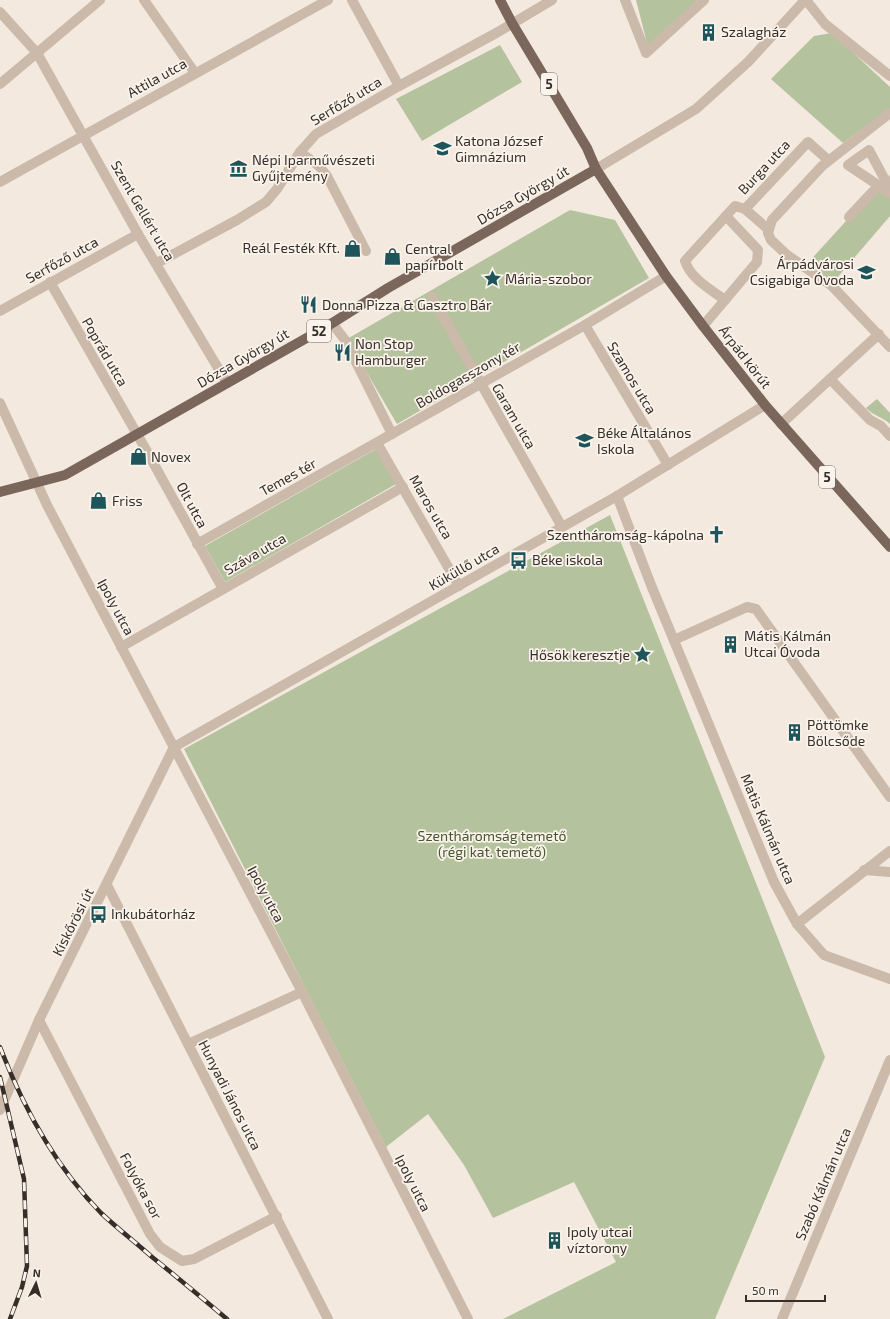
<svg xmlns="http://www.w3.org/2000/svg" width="890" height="1319" viewBox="0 0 890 1319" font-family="'Exo 2',sans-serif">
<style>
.green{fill:#b5c29e}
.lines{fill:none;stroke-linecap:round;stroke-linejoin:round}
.minor{stroke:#cbbaaa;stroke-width:10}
.major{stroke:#7a665b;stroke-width:10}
.rail-casing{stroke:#382e29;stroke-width:4.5}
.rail{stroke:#faf3eb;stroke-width:3;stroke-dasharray:9;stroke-linecap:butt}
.labels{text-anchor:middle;stroke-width:3.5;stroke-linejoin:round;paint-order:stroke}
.shield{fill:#faf3eb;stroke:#726963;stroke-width:1}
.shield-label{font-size:13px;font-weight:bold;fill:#382e29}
.poi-label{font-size:14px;fill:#382e29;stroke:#faf3eb;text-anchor:start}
.street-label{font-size:14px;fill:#382e29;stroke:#faf3eb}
.park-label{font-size:14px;fill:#47572d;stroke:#faf3eb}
</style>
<rect width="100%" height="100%" fill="#f3e9de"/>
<g class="green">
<path d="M636 0H697L648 47Z"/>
<path d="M832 33 890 87V108L843 143 771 79 814 36Z"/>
<path d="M500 45 522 82 422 141 396 99Z"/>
<path d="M879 185 890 193V216L831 285 805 266Z"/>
<path d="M570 210 615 220 649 278 397 424 347 339Z"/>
<path d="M877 399 890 413V424C883 417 874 416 866 408Z"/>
<path d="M376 449 396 484 225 582 205 546Z"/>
<path d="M610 515 825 1057 715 1319H503L616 1262 574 1182 493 1218 464 1165 428 1114 386 1147 184 749Z"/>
</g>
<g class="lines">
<g class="minor">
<path d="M144 0 195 73"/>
<path d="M352 0 399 86"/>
<path d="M625 0 646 53 704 0"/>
<path d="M806 0 825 24 890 76"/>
<path d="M0 12 37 53 138 234 227 383"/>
<path d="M0 84 100 0"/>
<path d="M890 113 822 166 772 220 768 233 771 240 787 255 831 285 890 347"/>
<path d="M300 152 319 166 327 176 366 251"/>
<path d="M596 169 696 109 748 62 805 0"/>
<path d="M0 182 328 0"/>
<path d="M890 183 884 178 869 150 848 165 890 193"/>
<path d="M745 209 808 142 828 160"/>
<path d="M849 217 879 185"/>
<path d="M157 263 237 220 266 202 277 189 300 152 316 134 399 86 498 32 552 0"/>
<path d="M50 282 145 448 223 589"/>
<path d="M432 297 562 527"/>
<path d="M725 300C710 289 691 279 685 261L735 206 745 209 768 229"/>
<path d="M0 311 138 234"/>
<path d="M332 323 345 340 392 434"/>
<path d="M585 325 668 465"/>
<path d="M703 326 757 262 758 250 726 216"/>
<path d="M830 379 870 420 881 426 890 436"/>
<path d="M0 403 47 505 302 992 468 1319"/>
<path d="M781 424 879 334"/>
<path d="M377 443 459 586"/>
<path d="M617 496 651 585 774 882 797 924 824 955 890 979"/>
<path d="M197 544 585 325 666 276"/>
<path d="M674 640 747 607 756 609 890 797"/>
<path d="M121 647 403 487"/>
<path d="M174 747 617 496 765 405"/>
<path d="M864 870 890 872"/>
<path d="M107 885 328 1319"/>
<path d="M797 924 890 851"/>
<path d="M39 1020 150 1234 160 1247 182 1261 194 1259 277 1216"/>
<path d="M188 1044 302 992"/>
<path d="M0 1110 39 1020 174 747"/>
<path d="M782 1319 890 1060"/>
</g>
<g class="major">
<path d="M500 0 512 23 587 148 596 169 666 276 703 326 765 405 890 547"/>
<path d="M0 492 65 475 326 327 388 288 596 169"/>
</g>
<defs>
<g id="rail">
<path d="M0 1047C23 1107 56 1167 101 1213 117 1228 135 1242 152 1257 177 1277 202 1298 227 1319"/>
<path d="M0 1077 24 1179 27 1266 22 1287 10 1319"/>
</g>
</defs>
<use href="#rail" class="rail-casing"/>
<use href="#rail" class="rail"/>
</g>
<defs>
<symbol id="building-bare" viewBox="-9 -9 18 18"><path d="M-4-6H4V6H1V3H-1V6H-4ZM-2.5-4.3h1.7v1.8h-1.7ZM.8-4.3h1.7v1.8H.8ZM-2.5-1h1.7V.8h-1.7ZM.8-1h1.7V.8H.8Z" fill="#1f555a" stroke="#faf3eb" stroke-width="2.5" paint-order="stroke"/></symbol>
<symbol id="school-bare" viewBox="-9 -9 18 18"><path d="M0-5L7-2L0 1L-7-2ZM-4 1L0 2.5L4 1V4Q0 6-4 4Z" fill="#1f555a" stroke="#faf3eb" stroke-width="2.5" paint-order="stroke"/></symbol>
<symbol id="museum-bare" viewBox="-9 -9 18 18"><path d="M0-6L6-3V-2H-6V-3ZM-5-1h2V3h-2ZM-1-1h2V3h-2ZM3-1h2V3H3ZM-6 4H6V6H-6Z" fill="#1f555a" stroke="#faf3eb" stroke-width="2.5" paint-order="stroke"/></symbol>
<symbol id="shop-bare" viewBox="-9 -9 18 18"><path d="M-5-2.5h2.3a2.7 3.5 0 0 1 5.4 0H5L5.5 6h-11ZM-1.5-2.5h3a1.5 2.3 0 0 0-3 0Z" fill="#1f555a" stroke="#faf3eb" stroke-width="2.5" paint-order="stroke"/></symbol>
<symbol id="sight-bare" viewBox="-9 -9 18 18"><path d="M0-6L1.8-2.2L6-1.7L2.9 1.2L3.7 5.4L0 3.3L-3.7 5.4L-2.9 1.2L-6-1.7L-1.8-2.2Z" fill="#1f555a" stroke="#faf3eb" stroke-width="2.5" paint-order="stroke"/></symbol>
<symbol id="restaurant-bare" viewBox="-9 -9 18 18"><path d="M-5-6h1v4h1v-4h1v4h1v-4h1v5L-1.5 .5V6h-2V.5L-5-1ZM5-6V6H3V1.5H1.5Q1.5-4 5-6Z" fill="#1f555a" stroke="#faf3eb" stroke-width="2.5" paint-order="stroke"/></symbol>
<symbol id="church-bare" viewBox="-9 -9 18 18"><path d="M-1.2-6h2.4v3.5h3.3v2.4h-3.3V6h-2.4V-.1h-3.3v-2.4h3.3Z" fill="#1f555a" stroke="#faf3eb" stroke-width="2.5" paint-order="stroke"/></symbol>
<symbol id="bus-bare" viewBox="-9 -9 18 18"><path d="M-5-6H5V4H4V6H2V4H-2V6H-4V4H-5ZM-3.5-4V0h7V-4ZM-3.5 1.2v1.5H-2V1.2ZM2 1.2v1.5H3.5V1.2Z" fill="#1f555a" stroke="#faf3eb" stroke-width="2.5" paint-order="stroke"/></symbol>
</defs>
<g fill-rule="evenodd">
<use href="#building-bare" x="696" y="20" width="25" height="25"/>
<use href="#school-bare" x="430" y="136" width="25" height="25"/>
<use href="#museum-bare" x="226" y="156" width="25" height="25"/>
<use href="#shop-bare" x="340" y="236" width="25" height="25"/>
<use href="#shop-bare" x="380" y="244" width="25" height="25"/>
<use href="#school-bare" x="854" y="260" width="25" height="25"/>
<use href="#sight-bare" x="480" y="266" width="25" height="25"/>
<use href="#restaurant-bare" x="296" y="292" width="25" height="25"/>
<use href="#restaurant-bare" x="330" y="340" width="25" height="25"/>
<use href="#school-bare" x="572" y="428" width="25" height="25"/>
<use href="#shop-bare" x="126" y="444" width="25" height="25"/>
<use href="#shop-bare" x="86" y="488" width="25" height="25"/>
<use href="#church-bare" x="704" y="522" width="25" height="25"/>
<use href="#bus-bare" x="506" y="548" width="25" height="25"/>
<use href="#building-bare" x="718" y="632" width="25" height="25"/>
<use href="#sight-bare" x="630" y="642" width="25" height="25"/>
<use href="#building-bare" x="782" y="720" width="25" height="25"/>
<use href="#bus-bare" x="86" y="902" width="25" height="25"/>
<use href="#building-bare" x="542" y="1228" width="25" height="25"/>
</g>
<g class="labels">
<g class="shield">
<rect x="541" y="73" width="16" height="22" rx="3"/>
<rect x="307" y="320" width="24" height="22" rx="3"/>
<rect x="819" y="466" width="16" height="22" rx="3"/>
</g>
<g class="shield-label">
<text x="549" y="89">5</text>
<text x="319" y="336">52</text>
<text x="827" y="482">5</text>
</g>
<g class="poi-label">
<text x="721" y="37">Szalagház</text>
<text x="455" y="146">Katona József<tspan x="455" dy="16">Gimnázium</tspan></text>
<text x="252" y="165">Népi Iparművészeti<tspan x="252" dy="16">Gyűjtemény</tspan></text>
<text x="340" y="253" text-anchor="end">Reál Festék Kft.</text>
<text x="405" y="254">Central<tspan x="405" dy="16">papírbolt</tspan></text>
<text x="854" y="269" text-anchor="end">Árpádvárosi<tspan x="854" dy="16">Csigabiga Óvoda</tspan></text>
<text x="505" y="284">Mária-szobor</text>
<text x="322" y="310">Donna Pizza &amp; Gasztro Bár</text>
<text x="355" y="349">Non Stop<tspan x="355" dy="16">Hamburger</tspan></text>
<text x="597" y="438">Béke Általános<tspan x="597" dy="16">Iskola</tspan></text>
<text x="151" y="462">Novex</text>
<text x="112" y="506">Friss</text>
<text x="704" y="540" text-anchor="end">Szentháromság-kápolna</text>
<text x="532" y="565">Béke iskola</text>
<text x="744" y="641">Mátis Kálmán<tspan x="744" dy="16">Utcai Óvoda</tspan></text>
<text x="630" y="660" text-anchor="end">Hősök keresztje</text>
<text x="807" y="730">Pöttömke<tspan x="807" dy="16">Bölcsőde</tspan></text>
<text x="111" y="919">Inkubátorház</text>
<text x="567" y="1237">Ipoly utcai<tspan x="567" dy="16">víztorony</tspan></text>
</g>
<g class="street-label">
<text transform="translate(157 78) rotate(-29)" y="5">Attila utca</text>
<text transform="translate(346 101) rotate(-31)" y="5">Serfőző utca</text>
<text transform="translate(764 167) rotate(-47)" y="5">Burga utca</text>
<text transform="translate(523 195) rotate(-30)" y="5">Dózsa György út</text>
<text transform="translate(143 211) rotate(60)" y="5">Szent Gellért utca</text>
<text transform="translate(62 260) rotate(-29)" y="5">Serfőző utca</text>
<text transform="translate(105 352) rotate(60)" y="5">Poprád utca</text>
<text transform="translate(745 357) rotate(52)" y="5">Árpád körút</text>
<text transform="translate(243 358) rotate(-30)" y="5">Dózsa György út</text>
<text transform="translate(468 375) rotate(-30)" y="5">Boldogasszony tér</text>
<text transform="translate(632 378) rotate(59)" y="5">Szamos utca</text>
<text transform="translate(514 416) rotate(60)" y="5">Garam utca</text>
<text transform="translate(288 477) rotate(-29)" y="5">Temes tér</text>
<text transform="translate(192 505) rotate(62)" y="5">Olt utca</text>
<text transform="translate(431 507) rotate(60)" y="5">Maros utca</text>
<text transform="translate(255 554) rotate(-30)" y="5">Száva utca</text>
<text transform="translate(464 567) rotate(-30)" y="5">Küküllő utca</text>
<text transform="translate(116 607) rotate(62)" y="5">Ipoly utca</text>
<text transform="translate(768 829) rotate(67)" y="5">Matis Kálmán utca</text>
<text transform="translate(266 894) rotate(62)" y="5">Ipoly utca</text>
<text transform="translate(73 922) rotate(-63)" y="5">Kiskőrösi út</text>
<text transform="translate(230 1095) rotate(63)" y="5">Hunyadi János utca</text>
<text transform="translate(413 1183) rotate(63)" y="5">Ipoly utca</text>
<text transform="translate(823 1184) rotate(-67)" y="5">Szabó Kálmán utca</text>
<text transform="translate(141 1186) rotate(62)" y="5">Folyóka sor</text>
</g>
<g class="park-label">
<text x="492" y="841">Szentháromság temető<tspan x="492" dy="16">(régi kat. temető)</tspan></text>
</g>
</g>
<g transform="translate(36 1283) rotate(5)" stroke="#faf3eb" stroke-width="3" paint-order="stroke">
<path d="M0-3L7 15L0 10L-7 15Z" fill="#382e29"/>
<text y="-6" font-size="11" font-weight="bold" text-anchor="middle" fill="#382e29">N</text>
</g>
<path d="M746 1295v6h79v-6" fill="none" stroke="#382e29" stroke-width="2"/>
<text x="752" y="1295" font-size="12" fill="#382e29" stroke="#faf3eb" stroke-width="3" paint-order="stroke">50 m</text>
</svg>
